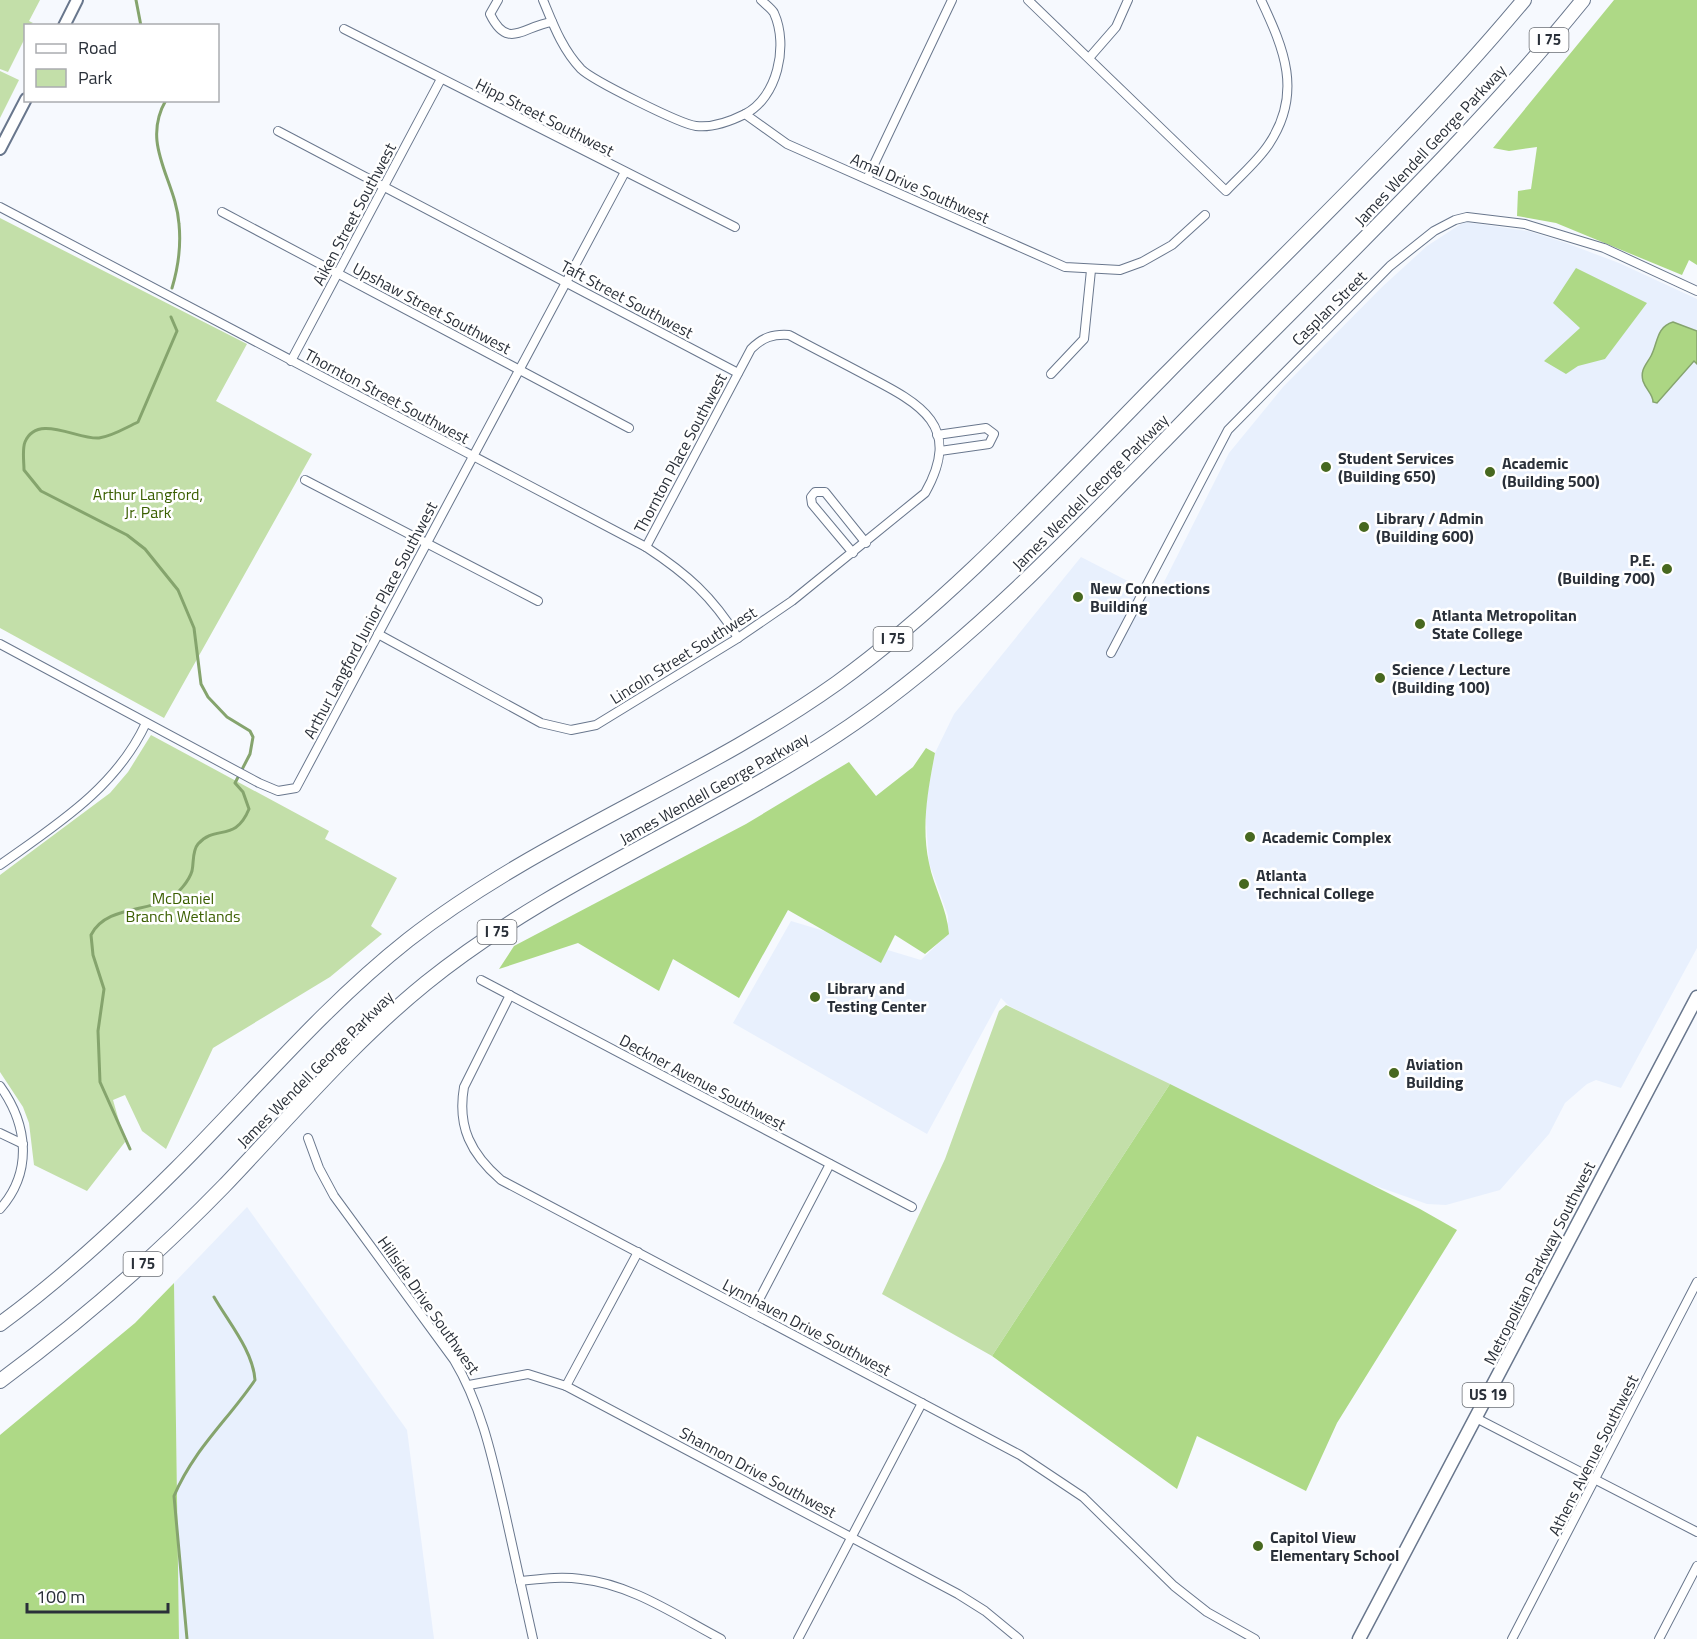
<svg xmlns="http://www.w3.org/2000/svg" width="1697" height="1639" viewBox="0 0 1697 1639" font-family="'Titillium Web',sans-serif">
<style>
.built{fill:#e8f0fd}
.green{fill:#c3dfa9}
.forest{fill:#aed986}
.water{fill:#acd683;stroke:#85a46d;stroke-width:1.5}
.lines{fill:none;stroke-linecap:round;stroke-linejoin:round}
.stream{stroke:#85a46d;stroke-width:3}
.street-casing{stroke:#69778d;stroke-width:10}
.secondary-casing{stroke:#69778d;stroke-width:14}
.primary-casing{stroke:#69778d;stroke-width:15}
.highway-casing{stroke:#69778d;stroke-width:16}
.street{stroke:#fff;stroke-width:8}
.secondary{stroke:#fff;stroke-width:10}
.primary{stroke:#fff;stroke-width:12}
.highway{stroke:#fff;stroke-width:14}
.poi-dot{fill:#47681f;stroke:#fff;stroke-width:2}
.labels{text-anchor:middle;stroke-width:5;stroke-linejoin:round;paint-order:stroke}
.shield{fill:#fff;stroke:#6a6e74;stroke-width:1.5}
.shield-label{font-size:15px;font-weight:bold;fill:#2a3039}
.street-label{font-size:16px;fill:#2a3039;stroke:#fff}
.poi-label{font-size:16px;font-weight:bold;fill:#2a3039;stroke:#fff;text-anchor:start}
.park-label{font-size:16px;fill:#3b5f02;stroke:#fff}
</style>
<rect width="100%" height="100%" fill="#f6f9fe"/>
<g class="built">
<path d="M1464 222 1528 231 1566 243 1619 263 1697 299V948L1621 1088 1596 1080 1587 1084 1565 1103 1549 1134 1500 1190 1446 1205 1427 1204 1370 1184 1009 1006 1001 998 927 1134 733 1023 791 921 921 960 948 934V916L929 863 925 807 935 753 954 714 1081 557 1157 596 1229 453 1283 387 1382 287 1427 246Z"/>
<path d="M247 1207 407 1430 434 1639H179L174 1283Z"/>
</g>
<g class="green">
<path d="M0 0H40L29 21 33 23 26 26 25 38 8 72 0 69Z"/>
<path d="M0 71 19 80 0 118Z"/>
<path d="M0 218 247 344 216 401 312 454 164 718 0 628Z"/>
<path d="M151 735 329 831 325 839 397 878 371 926 382 934 330 977 213 1048 166 1149 142 1131 125 1095 113 1100 125 1142 87 1191 34 1165 29 1123 23 1107 0 1072V875L110 793 128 772Z"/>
<path d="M1006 1005 1170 1084 992 1356 882 1294 945 1159 999 1011Z"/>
</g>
<g class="forest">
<path d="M1614 0H1697V265L1689 260 1682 275 1556 223 1517 216 1518 191 1531 189 1537 147 1509 151 1493 148Z"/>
<path d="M1576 268 1647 303 1605 359 1578 366 1566 374 1544 361 1580 328 1553 303Z"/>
<path d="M926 748 935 753C928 790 921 826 929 863 934 888 947 908 949 934L925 954 895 935 881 963 788 910 739 998 673 959 659 991 578 943 499 969 514 946 746 824 849 762 876 796 913 767Z"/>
<path d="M1170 1084 1420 1209 1457 1230 1337 1423 1306 1491 1197 1436 1177 1489 992 1356Z"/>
<path d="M174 1283 179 1639H0V1435L135 1323Z"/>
</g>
<path class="water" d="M1673 322 1697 331V364L1694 361 1657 403 1653 402C1653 394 1646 390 1643 381 1640 370 1646 365 1651 356 1658 343 1656 327 1673 322Z"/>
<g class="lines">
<g class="stream">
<path d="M136 0 141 26"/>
<path d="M166 100C140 145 176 180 179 224 181 244 178 268 172 288"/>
<path d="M130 1149 100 1082 98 1031 104 989 93 955 91 935C105 907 144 912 169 899 178 894 189 881 192 871 194 862 192 851 198 844 216 824 235 843 249 809L243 792 235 783 250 754 253 737 250 731 227 717 208 697 201 684 194 628 178 590 145 549 127 535 41 491 24 470C24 462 22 449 25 442 37 413 78 440 99 438 113 436 125 428 138 422L177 331 171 317"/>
<path d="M187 1639 174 1496C194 1449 227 1421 255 1380 253 1351 229 1323 214 1297"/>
</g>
<defs>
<g id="street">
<path d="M498 0 490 14C508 51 523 26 552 22"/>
<path d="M543 0C553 24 562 49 581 69 592 80 680 124 696 126 712 128 731 121 745 114L787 144 1065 267 1120 270 1142 262 1172 245 1205 215"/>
<path d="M1028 0 1226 191C1240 176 1258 161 1269 144 1303 93 1284 49 1261 0"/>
<path d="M344 29 735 227"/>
<path d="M1089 58 1116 27 1128 0"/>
<path d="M745 114C777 98 789 46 774 13 772 9 765 4 761 0"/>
<path d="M278 131 738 373"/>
<path d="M867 179 952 0"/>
<path d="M0 207 646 547C687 574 712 596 738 638"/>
<path d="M222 212 629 428"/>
<path d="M291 361 441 79"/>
<path d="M1051 374 1084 339 1091 270"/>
<path d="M937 435 986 428 994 434 989 444 940 451"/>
<path d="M305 480 538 601"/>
<path d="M853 553 812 504 811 497 815 492H825L866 543"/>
<path d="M378 634 541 723 571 730 596 725 738 638 792 601 925 493C963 426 921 404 867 376 841 362 815 349 789 335 773 334 763 337 751 349L646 547"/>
<path d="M0 644 259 783 278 791 296 788 625 172"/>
<path d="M1111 653 1228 430 1390 266 1434 231 1455 220 1467 217 1525 224 1604 248 1697 291"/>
<path d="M0 865C56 825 116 788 146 723"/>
<path d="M481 980 912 1207"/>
<path d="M510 995 464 1087C457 1127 471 1154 501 1180L1020 1455 1083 1497 1174 1586 1207 1612 1255 1639"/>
<path d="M0 1086C28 1125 33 1172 0 1209"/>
<path d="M0 1133 23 1144"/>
<path d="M308 1138 319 1168 334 1196 454 1360C481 1405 492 1456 504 1508 514 1552 523 1595 533 1639"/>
<path d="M752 1313 830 1164"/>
<path d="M469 1385 528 1374 566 1386 958 1594 985 1611 1019 1639"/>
<path d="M566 1386 638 1252"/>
<path d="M1476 1418 1697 1532"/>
<path d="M520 1581C540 1579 560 1576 581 1579 631 1584 677 1616 721 1639"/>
<path d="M798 1639 922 1403"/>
<path d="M1512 1639 1697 1282"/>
<path d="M1659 1639 1697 1566"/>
</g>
<g id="secondary">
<path d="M64 26 77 0"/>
<path d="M0 149 26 99"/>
</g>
<path id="primary" d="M1359 1639 1697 997"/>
<g id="highway">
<path d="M0 1324C63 1278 121 1224 176 1169 253 1092 322 1008 408 940 540 837 701 780 837 683 958 595 1059 482 1164 376 1286 252 1413 133 1524 0"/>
<path d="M0 1381C80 1322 155 1257 224 1186 290 1117 352 1043 426 983 562 873 729 814 870 712 999 618 1106 499 1218 386 1342 260 1472 137 1583 0"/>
</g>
</defs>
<use href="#street" class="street-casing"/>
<use href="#secondary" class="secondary-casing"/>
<use href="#primary" class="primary-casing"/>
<use href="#highway" class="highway-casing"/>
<use href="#street" class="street"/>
<use href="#secondary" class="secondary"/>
<use href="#primary" class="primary"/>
<use href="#highway" class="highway"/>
</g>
<g class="poi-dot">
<circle cx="1326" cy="467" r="6"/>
<circle cx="1490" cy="472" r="6"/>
<circle cx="1364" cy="527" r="6"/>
<circle cx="1667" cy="569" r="6"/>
<circle cx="1078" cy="597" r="6"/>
<circle cx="1420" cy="624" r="6"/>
<circle cx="1380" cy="678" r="6"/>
<circle cx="1250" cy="837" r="6"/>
<circle cx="1244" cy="884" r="6"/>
<circle cx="815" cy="997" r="6"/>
<circle cx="1394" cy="1073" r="6"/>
<circle cx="1258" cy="1546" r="6"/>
</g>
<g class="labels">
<g class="shield">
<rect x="1529.5" y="28" width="39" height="24" rx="4.5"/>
<rect x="873.5" y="627" width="39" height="24" rx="4.5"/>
<rect x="477.5" y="920" width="39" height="24" rx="4.5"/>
<rect x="123.5" y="1252" width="39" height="24" rx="4.5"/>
<rect x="1462.5" y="1383" width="51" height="24" rx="4.5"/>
</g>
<g class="shield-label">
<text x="1549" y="45">I 75</text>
<text x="893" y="644">I 75</text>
<text x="497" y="937">I 75</text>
<text x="143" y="1269">I 75</text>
<text x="1488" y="1400">US 19</text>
</g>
<g class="street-label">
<text transform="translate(545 117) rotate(27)" y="6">Hipp Street Southwest</text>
<text transform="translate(1430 145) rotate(-47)" y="6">James Wendell George Parkway</text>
<text transform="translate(920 188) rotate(24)" y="6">Amal Drive Southwest</text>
<text transform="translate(354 214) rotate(-62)" y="6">Aiken Street Southwest</text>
<text transform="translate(627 299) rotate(28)" y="6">Taft Street Southwest</text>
<text transform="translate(432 308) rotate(28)" y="6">Upshaw Street Southwest</text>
<text transform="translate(1329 308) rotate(-45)" y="6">Casplan Street</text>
<text transform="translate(387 396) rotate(28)" y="6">Thornton Street Southwest</text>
<text transform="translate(680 453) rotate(-62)" y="6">Thornton Place Southwest</text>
<text transform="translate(1090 492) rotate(-45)" y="6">James Wendell George Parkway</text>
<text transform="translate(370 620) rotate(-62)" y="6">Arthur Langford Junior Place Southwest</text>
<text transform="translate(683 655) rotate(-32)" y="6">Lincoln Street Southwest</text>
<text transform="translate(714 788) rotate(-29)" y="6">James Wendell George Parkway</text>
<text transform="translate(315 1069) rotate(-45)" y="6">James Wendell George Parkway</text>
<text transform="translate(703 1082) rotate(28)" y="6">Deckner Avenue Southwest</text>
<text transform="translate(1539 1263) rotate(-63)" y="6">Metropolitan Parkway Southwest</text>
<text transform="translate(429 1305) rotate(55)" y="6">Hillside Drive Southwest</text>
<text transform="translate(807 1327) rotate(28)" y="6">Lynnhaven Drive Southwest</text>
<text transform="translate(1593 1455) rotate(-63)" y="6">Athens Avenue Southwest</text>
<text transform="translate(758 1472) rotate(28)" y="6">Shannon Drive Southwest</text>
</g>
<g class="poi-label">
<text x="1338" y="464">Student Services<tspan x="1338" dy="18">(Building 650)</tspan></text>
<text x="1502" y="469">Academic<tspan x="1502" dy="18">(Building 500)</tspan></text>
<text x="1376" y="524">Library / Admin<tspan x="1376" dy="18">(Building 600)</tspan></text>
<text x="1655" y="566" text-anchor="end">P.E.<tspan x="1655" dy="18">(Building 700)</tspan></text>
<text x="1090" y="594">New Connections<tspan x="1090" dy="18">Building</tspan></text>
<text x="1432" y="621">Atlanta Metropolitan<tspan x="1432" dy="18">State College</tspan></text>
<text x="1392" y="675">Science / Lecture<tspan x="1392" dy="18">(Building 100)</tspan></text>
<text x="1262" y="843">Academic Complex</text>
<text x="1256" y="881">Atlanta<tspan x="1256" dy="18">Technical College</tspan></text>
<text x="827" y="994">Library and<tspan x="827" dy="18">Testing Center</tspan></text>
<text x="1406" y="1070">Aviation<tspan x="1406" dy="18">Building</tspan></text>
<text x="1270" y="1543">Capitol View<tspan x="1270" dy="18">Elementary School</tspan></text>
</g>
<g class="park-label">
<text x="148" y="500">Arthur Langford,<tspan x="148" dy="18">Jr. Park</tspan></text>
<text x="183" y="904">McDaniel<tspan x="183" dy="18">Branch Wetlands</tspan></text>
</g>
</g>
<rect x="24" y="24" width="195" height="78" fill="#ffffff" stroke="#aaacb0" stroke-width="1.5"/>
<rect x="36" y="44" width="30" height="9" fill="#ffffff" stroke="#aaacb0" stroke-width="1.5"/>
<text x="78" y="54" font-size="18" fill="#2a3039">Road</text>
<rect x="36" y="69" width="30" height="18" fill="#c3dfa9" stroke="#aaacb0" stroke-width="1.5"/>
<text x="78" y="84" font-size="18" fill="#2a3039">Park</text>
<path d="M27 1603v9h141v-9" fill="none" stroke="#2a3039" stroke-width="3"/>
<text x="36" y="1603" font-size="18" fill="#2a3039" stroke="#ffffff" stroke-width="4.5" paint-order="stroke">100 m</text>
</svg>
